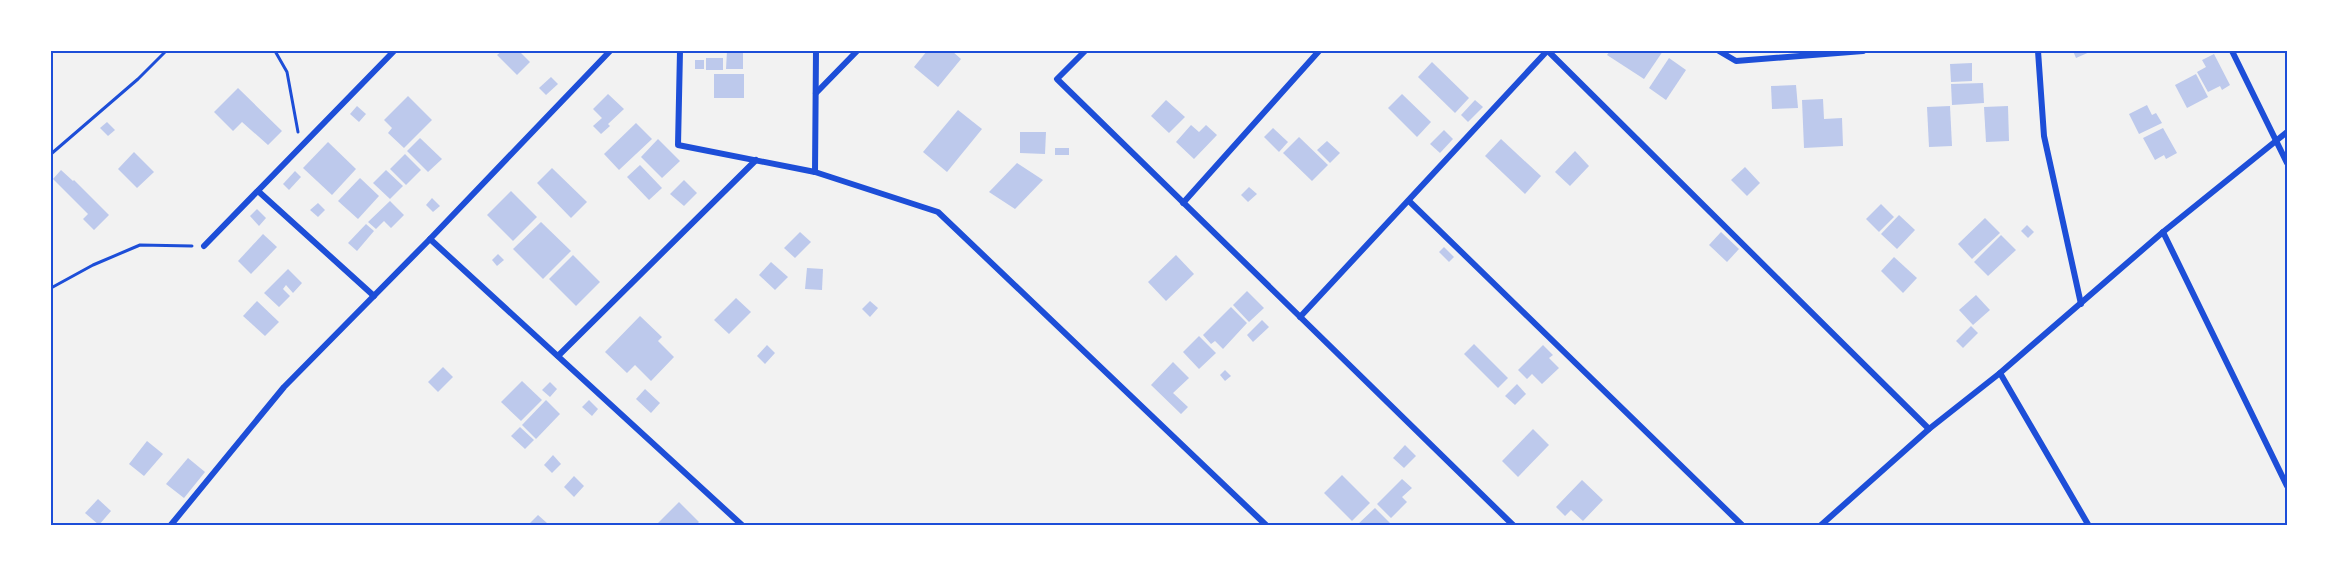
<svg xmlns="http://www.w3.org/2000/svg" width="2338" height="577" viewBox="0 0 2338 577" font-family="Helvetica,sans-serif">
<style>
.building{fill:#bdc9ec}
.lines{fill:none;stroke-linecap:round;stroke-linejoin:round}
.path{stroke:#1d4ed8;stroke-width:3}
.minor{stroke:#1d4ed8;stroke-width:6}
.neatline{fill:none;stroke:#1d4ed8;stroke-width:2}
</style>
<rect width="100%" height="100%" fill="#f2f2f2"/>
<g class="building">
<path d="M502 51H519L530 62 517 75 497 55Z"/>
<path d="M727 51H743V69H726Z"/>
<path d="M927 51H952L961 59 938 87 914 67Z"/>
<path d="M1610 51H1663L1644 79 1607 55Z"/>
<path d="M2073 51H2092L2076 58Z"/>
<path d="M2214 54 2230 85 2222 90 2220 86 2208 92 2197 72 2206 67 2202 60Z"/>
<rect x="706" y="58" width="17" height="12"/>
<path d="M1669 58 1686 70 1666 100 1649 88Z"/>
<rect x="695" y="60" width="9" height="9"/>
<path d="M1432 62 1469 98 1455 113 1418 77Z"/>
<path d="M1972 63V81L1951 82 1950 64Z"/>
<rect x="714" y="74" width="30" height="24"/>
<path d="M2196 74 2208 97 2187 108 2175 85Z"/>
<path d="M551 77 558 84 546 95 539 88Z"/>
<path d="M1983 83 1984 103 1952 105 1951 84Z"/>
<path d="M1796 85 1798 108 1772 109 1771 86Z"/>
<path d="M238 88 282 131 268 145 242 122 233 131 214 112Z"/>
<path d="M608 94 624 109 608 124 610 126 601 134 593 126 602 118 593 109Z"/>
<path d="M1402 94 1431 122 1417 137 1388 108Z"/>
<path d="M408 96 432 120 404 148 388 133 392 128 384 120Z"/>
<path d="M1823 99 1824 119 1842 118 1843 146 1804 148 1802 100Z"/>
<path d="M1166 100 1185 117 1169 133 1151 116Z"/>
<path d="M1475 100 1483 107 1468 122 1461 115Z"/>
<path d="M2147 105 2152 115 2156 113 2162 123 2139 134 2129 114Z"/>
<path d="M357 106 366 114 359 122 350 114Z"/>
<path d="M1950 106 1952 146 1929 147 1927 107Z"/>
<path d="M2008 106 2009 141 1986 142 1984 107Z"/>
<path d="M958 110 982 129 947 172 923 152Z"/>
<path d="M107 122 115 130 108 136 100 128Z"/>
<path d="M636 123 652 139 619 170 604 154Z"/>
<path d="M1191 125 1199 132 1206 125 1217 135 1194 159 1176 142Z"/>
<path d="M1273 128 1288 142 1279 152 1264 137Z"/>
<path d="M2163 128 2177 153 2166 159 2164 155 2155 160 2143 138Z"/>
<path d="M1444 130 1453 139 1440 153 1430 144Z"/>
<path d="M1020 132H1046L1045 154 1020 153Z"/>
<path d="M1299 137 1328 165 1312 181 1283 153Z"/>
<path d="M420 138 442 159 428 172 407 151Z"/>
<path d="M658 139 680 161 662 178 641 157Z"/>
<path d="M1501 139 1541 176 1525 194 1485 156Z"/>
<path d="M1327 141 1340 153 1330 163 1317 150Z"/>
<path d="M328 142 356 169 332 195 303 168Z"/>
<rect x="1055" y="148" width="14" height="7"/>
<path d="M1575 151 1589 166 1570 186 1555 172Z"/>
<path d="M134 152 154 172 137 188 118 169Z"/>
<path d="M405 154 421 170 406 185 390 169Z"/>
<path d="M1017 163 1043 180 1015 209 989 192Z"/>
<path d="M640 165 662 188 649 200 627 177Z"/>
<path d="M1745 167 1760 183 1747 196 1731 180Z"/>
<path d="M552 168 587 202 571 218 537 183Z"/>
<path d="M61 170 73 181 74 180 109 215 94 230 83 219 88 214 53 179Z"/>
<path d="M386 170 403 186 390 199 373 183Z"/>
<path d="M295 171 301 177 289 190 283 184Z"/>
<path d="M360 178 379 196 358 219 338 201Z"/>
<path d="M684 180 697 193 684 206 670 194Z"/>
<path d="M1249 187 1257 194 1248 202 1241 195Z"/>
<path d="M511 191 537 217 513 241 487 215Z"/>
<path d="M432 198 440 206 433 212 426 205Z"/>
<path d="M390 201 404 215 391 228 384 221 376 229 368 222Z"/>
<path d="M318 203 325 210 318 217 310 210Z"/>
<path d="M1881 204 1894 217 1879 232 1866 219Z"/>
<path d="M257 209 266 218 259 226 250 216Z"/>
<path d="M1899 215 1915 230 1897 249 1881 234Z"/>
<path d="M1985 218 2000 233 1972 259 1958 244Z"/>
<path d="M541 222 571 251 543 279 513 249Z"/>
<path d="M366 224 374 231 357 251 348 243Z"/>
<path d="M2027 225 2034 232 2028 238 2021 231Z"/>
<path d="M800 232 811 242 795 258 784 248Z"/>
<path d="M1721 232 1739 249 1727 262 1709 245Z"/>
<path d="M263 234 277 247 251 274 238 261Z"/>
<path d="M2001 235 2016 250 1988 276 1974 262Z"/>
<path d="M1444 247 1454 257 1449 262 1439 252Z"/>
<path d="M498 254 504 260 497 266 492 260Z"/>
<path d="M573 255 600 282 576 306 549 279Z"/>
<path d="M1176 255 1194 274 1166 301 1148 282Z"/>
<path d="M1894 257 1917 278 1903 293 1881 271Z"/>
<path d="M771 262 788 277 775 290 759 275Z"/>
<path d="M807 268 823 269 822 290 805 289Z"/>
<path d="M288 269 302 283 293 293 286 285 283 289 290 296 279 307 264 293Z"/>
<path d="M1247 291 1264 308 1249 322 1233 305Z"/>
<path d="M1976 295 1990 310 1973 325 1959 310Z"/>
<path d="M736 298 751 312 729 334 714 320Z"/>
<path d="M257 301 279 322 265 336 243 316Z"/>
<path d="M870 301 878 308 870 317 862 309Z"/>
<path d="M1231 307 1247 323 1223 349 1215 341 1211 344 1203 335Z"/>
<path d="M640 316 662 337 658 341 674 357 651 381 635 365 627 373 605 352Z"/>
<path d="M1262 320 1269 327 1253 342 1247 335Z"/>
<path d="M1971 326 1978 333 1963 348 1956 341Z"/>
<path d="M1199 336 1216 353 1199 369 1183 352Z"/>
<path d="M1474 344 1508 378 1498 388 1464 354Z"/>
<path d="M767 345 775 353 765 364 757 356Z"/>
<path d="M1543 345 1553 355 1549 358 1559 368 1542 384 1532 374 1527 379 1518 370Z"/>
<path d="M1173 362 1189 378 1173 393 1188 407 1181 414 1151 385Z"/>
<path d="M443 367 453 377 438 392 428 382Z"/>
<path d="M1225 370 1231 376 1225 381 1220 375Z"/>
<path d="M522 381 542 400 521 421 501 402Z"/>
<path d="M550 382 557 389 550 397 542 390Z"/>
<path d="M1517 384 1526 394 1515 405 1505 396Z"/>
<path d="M645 389 660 403 651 413 636 399Z"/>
<path d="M546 400 560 414 536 439 522 425Z"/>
<path d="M589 400 598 409 592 416 582 407Z"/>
<path d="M520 427 534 440 525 449 511 436Z"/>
<path d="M1533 429 1549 445 1518 477 1502 461Z"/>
<path d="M147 441 163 454 144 476 129 464Z"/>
<path d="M1405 445 1416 456 1404 468 1393 458Z"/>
<path d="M553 455 561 464 552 473 544 465Z"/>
<path d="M188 458 205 472 184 498 166 484Z"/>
<path d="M1342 475 1370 503 1352 521 1324 493Z"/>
<path d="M574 476 584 486 574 497 564 487Z"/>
<path d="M1402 479 1412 488 1402 497 1407 502 1391 518 1377 504Z"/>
<path d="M1582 480 1603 500 1583 521 1571 510 1565 516 1556 507Z"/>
<path d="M98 499 111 511 99 525 85 513Z"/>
<path d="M679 502 699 522 695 526H659L657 524Z"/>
<path d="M1375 508 1393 526H1356Z"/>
<path d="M538 515 547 523 545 526H527Z"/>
</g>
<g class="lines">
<g class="path">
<path d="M275 51 287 72 298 132"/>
<path d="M51 154 138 79 166 51"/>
<path d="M51 288 93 265 140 245 192 246"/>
</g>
<g class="minor">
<path d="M610 51 430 239 743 526"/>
<path d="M680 51 678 145 815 172 938 212 1267 526"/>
<path d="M1085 51 1057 79 1514 526"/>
<path d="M1548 51 1929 429"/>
<path d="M1719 51 1736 61 1863 51"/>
<path d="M2038 51 2044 136 2081 304"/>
<path d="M2232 51 2287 163"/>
<path d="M816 93 857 51"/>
<path d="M815 172 816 51"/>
<path d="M258 191 374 296"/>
<path d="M1409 201 1743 526"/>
<path d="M1183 203 1319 51"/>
<path d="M2163 232 2287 486"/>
<path d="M204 246 394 51"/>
<path d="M1300 317 1547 51"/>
<path d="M558 356 756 160"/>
<path d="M2000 373 2089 526"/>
<path d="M170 526 284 387 430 239"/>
<path d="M1820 526 1929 429 2000 373 2163 232 2287 132"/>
</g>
</g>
<rect width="2338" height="577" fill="none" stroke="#ffffff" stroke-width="105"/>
<rect x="52" y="52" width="2234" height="472" class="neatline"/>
</svg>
